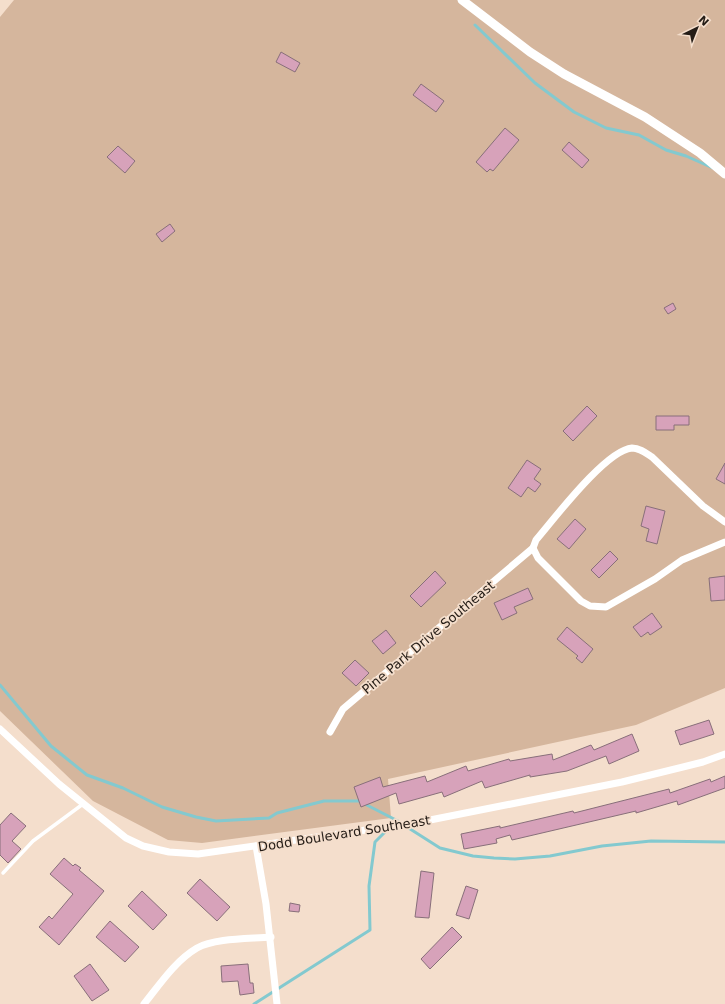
<svg xmlns="http://www.w3.org/2000/svg" width="725" height="1004" viewBox="0 0 725 1004" font-family="'DejaVu Sans',sans-serif">
<style>
.green{fill:#d5b69d}
.lines{fill:none;stroke-linecap:round;stroke-linejoin:round}
.stream{stroke:#83c9cf;stroke-width:3}
.building{fill:#d7a2ba;stroke:#886f7a}
.service{stroke:#fff;stroke-width:3.5}
.minor{stroke:#fff;stroke-width:7}
.tertiary{stroke:#fff;stroke-width:9}
.labels{text-anchor:middle;stroke-width:3.5;stroke-linejoin:round;paint-order:stroke}
.street-label{font-size:13px;fill:#241c16;stroke:#f4decc}
</style>
<rect width="100%" height="100%" fill="#f4decc"/>
<path class="green" d="M14 0H725V688L636 725 388 779 391 818 202 843 168 840 93 801 0 711V17Z"/>
<g class="lines">
<g class="stream">
<path d="M475 25 535 83 574 112 606 128 639 135 666 150 686 156 713 168"/>
<path d="M0 685 51 746 87 775 123 788 162 807 196 817 216 821 269 818 277 813 324 801H359L396 820 440 848 473 856 494 858 515 859 550 856 602 846 651 841 725 842"/>
<path d="M254 1004 370 930 369 886 375 842 388 829"/>
</g>
</g>
<g class="building">
<path d="M281 52 300 63 295 72 276 62Z"/>
<path d="M421 84 444 101 436 112 413 95Z"/>
<path d="M505 128 519 140 493 171 490 169 487 172 476 162Z"/>
<path d="M569 142 589 160 582 168 562 150Z"/>
<path d="M118 146 135 161 125 173 107 157Z"/>
<path d="M170 224 175 231 162 242 156 234Z"/>
<path d="M673 303 676 309 668 314 664 308Z"/>
<path d="M587 406 597 416 573 441 563 431Z"/>
<path d="M656 416H689V425H674V430H656Z"/>
<path d="M527 460 541 469 534 479 541 484 535 492 528 487 521 497 508 488Z"/>
<path d="M725 463V484L716 479Z"/>
<path d="M646 506 665 511 657 544 646 541 649 529 641 526Z"/>
<path d="M575 519 586 529 569 549 557 539Z"/>
<path d="M610 551 618 559 599 578 591 570Z"/>
<path d="M435 571 446 583 421 607 410 596Z"/>
<path d="M725 576V600L711 601 709 578Z"/>
<path d="M528 588 533 599 514 607 517 613 502 620 494 603Z"/>
<path d="M652 613 662 627 650 635 648 632 641 637 633 627Z"/>
<path d="M567 627 593 649 582 663 576 658 578 656 557 639Z"/>
<path d="M386 630 396 643 383 654 372 641Z"/>
<path d="M355 660 369 673 356 686 342 673Z"/>
<path d="M709 720 714 734 680 745 675 731Z"/>
<path d="M632 734 639 751 609 764 606 756 567 771 530 777V775L485 788 482 781 444 797 442 792 399 804 396 793 361 807 354 787 380 777 383 787 425 776 427 782 466 766 468 771 509 759 510 761 552 754 553 760 591 745 594 750Z"/>
<path d="M725 776V788L678 805 677 801 636 813V811L512 840 510 835 496 839 497 843 464 849 461 834 500 826V828L573 811 574 813 669 789 670 793 710 779 711 782Z"/>
<path d="M11 813 26 826 12 841 21 849 8 863 0 855V825Z"/>
<path d="M64 858 73 866 75 864 81 868 79 870 104 891 59 945 39 927 49 916 52 919 73 894 50 874Z"/>
<path d="M421 871 434 873 429 918 415 917Z"/>
<path d="M200 879 230 907 217 921 187 893Z"/>
<path d="M466 886 478 890 469 919 456 915Z"/>
<path d="M142 891 167 915 153 930 128 906Z"/>
<path d="M290 903 300 905 299 912 289 911Z"/>
<path d="M110 921 139 947 125 962 96 937Z"/>
<path d="M452 927 462 937 430 969 421 959Z"/>
<path d="M90 964 109 990 92 1001 74 976Z"/>
<path d="M248 964 250 983H253L254 993 240 995 238 981 222 982 221 966Z"/>
</g>
<g class="lines">
<path class="service" d="M3 873 33 841 83 804"/>
<g class="minor">
<path d="M725 522 703 506 652 457C646 453 640 448 632 448 606 450 554 519 536 540L533 548 538 558 581 601 590 606 606 607 655 579 682 560 725 542"/>
<path d="M0 729 59 784 126 838 143 846 169 852 198 854 415 823 622 782 703 762 725 754"/>
<path d="M330 732 343 709 533 548"/>
<path d="M256 846 266 904 277 1004"/>
<path d="M144 1004C160 984 175 961 197 948 215 938 250 939 271 937"/>
</g>
<path class="tertiary" d="M462 0 530 52 564 74 645 117 700 153 725 174"/>
</g>
<g class="labels">
<g class="street-label">
<text transform="translate(428 637) rotate(-40)" y="5">Pine Park Drive Southeast</text>
<text transform="translate(344 833) rotate(-9)" y="5">Dodd Boulevard Southeast</text>
</g>
</g>
<g transform="translate(697 28) rotate(43)" stroke="#f4decc" stroke-width="3" paint-order="stroke">
<path d="M0-3L7 15L0 10L-7 15Z" fill="#241c16"/>
<text y="-6" font-size="11" font-weight="bold" text-anchor="middle" fill="#241c16">N</text>
</g>
</svg>
